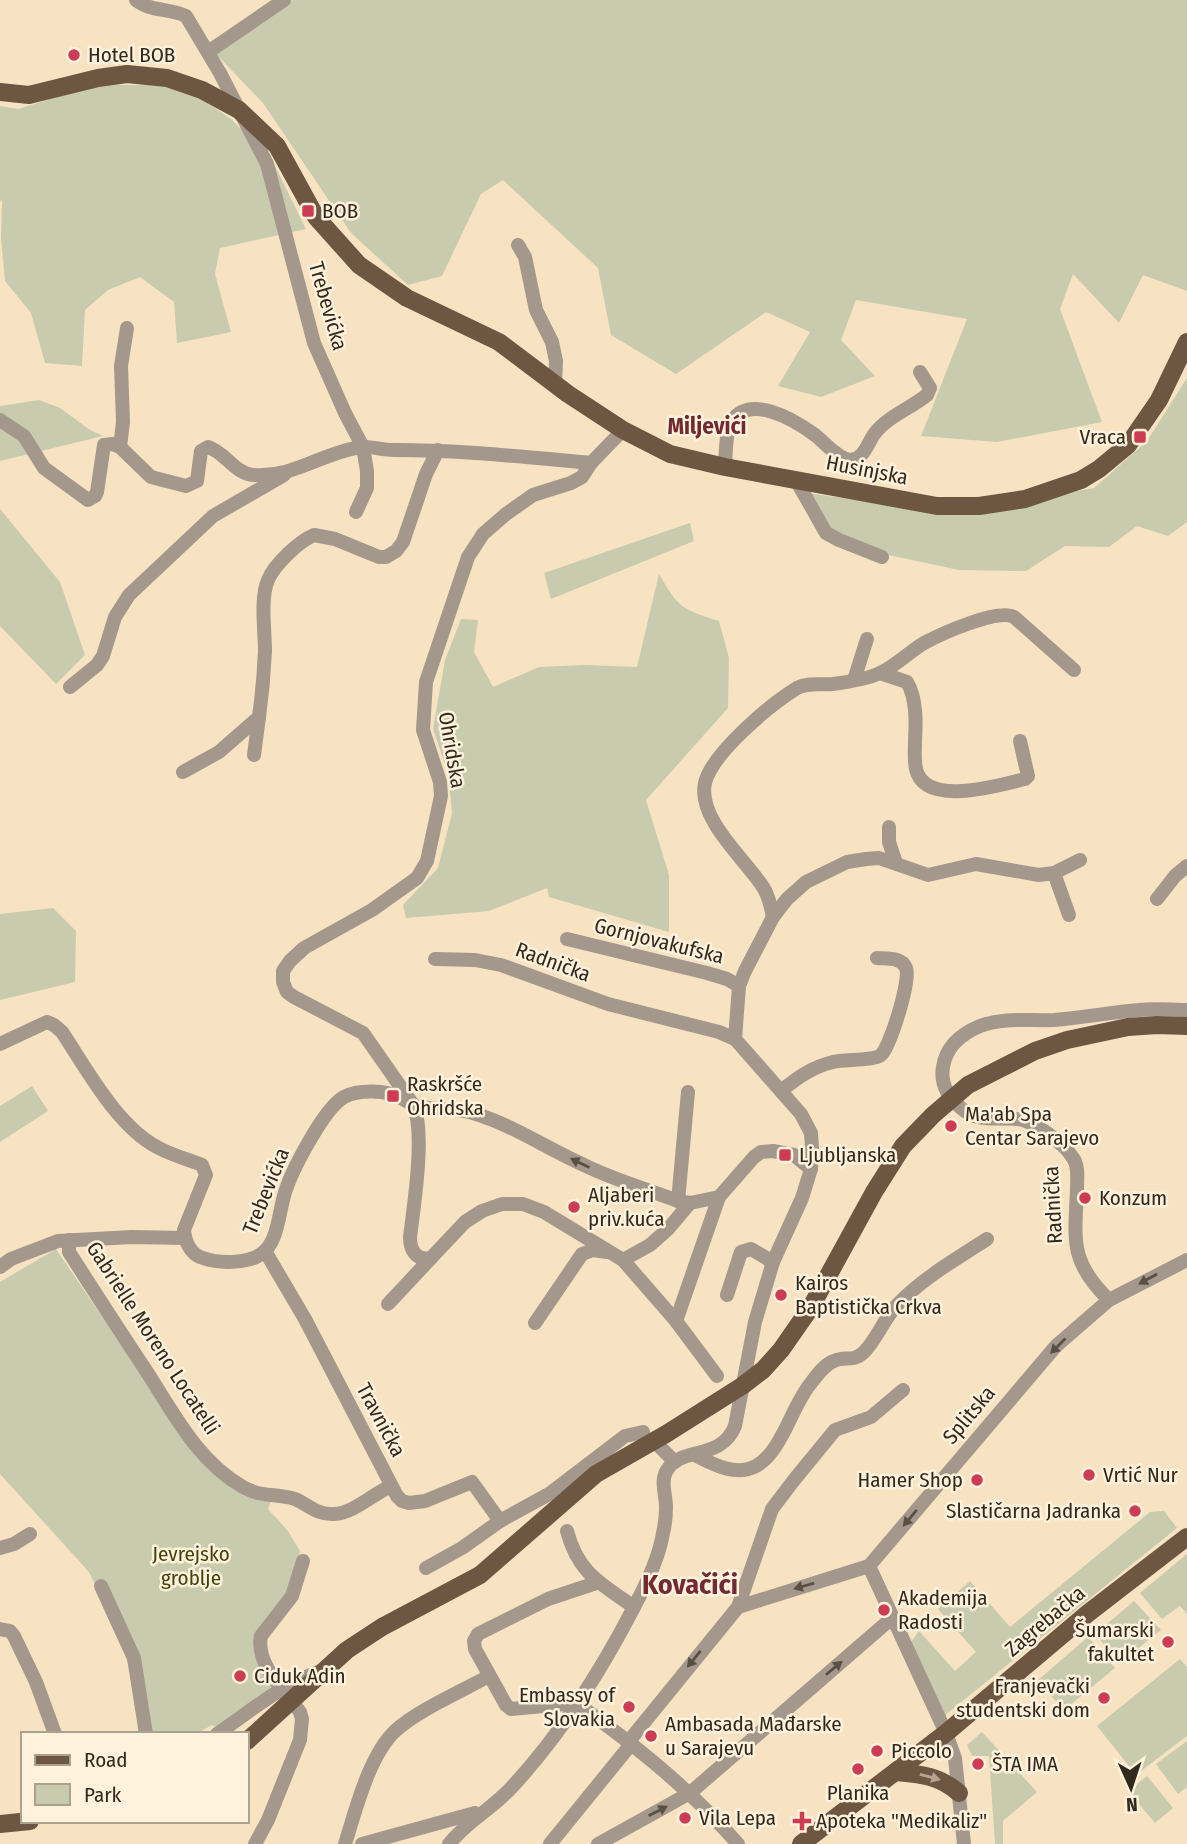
<svg xmlns="http://www.w3.org/2000/svg" width="1187" height="1844" viewBox="0 0 1187 1844" font-family="'Fira Sans Condensed',sans-serif">
<style>
.green{fill:#c9cbae}
.lines{fill:none;stroke-linecap:round;stroke-linejoin:round}
.minor{stroke:#a4988c;stroke-width:14}
.major{stroke:#6d5743;stroke-width:18}
.oneway{fill:#595043}
.oneway2{fill:#b6a490}
.poi-dot{fill:#cd3c53;stroke:#fef2dd;stroke-width:2.5}
.labels{text-anchor:middle;stroke-width:5;stroke-linejoin:round;paint-order:stroke}
.poi-label{font-size:21px;fill:#31291c;stroke:#fef2dd;text-anchor:start}
.street-label{font-size:21px;fill:#31291c;stroke:#fef2dd}
.park-label{font-size:21px;fill:#42430a;stroke:#fef2dd}
.neighbourhood-label{font-size:23px;font-weight:bold;fill:#712a33;stroke:#fef2dd}
.district-label{font-size:28px;font-weight:bold;fill:#712a33;stroke:#fef2dd}
</style>
<rect width="100%" height="100%" fill="#f7e3c2"/>
<g class="green">
<path d="M292 0H1187V291L1143 275 1119 323 1073 274 1060 309 1102 422 997 442 921 436 967 319 856 300 841 340 875 376 821 397 778 386 810 332 766 312 676 374 611 335 598 268 503 180 481 194 442 276 408 285 351 233 263 103 215 53Z"/>
<path d="M109 85H161L199 97 231 119 273 162 306 229 220 248 215 274 231 332 177 343 174 302 140 277 108 290 85 310 82 366 45 363 31 313 5 281 1 239 2 200 0 201V106L18 109 81 90Z"/>
<path d="M1187 378V522L1168 536 1137 526 1109 547 1065 546 1026 571 959 570 879 553 833 534 807 493 950 513 1094 488 1147 441Z"/>
<path d="M39 400 60 408 90 430 103 436 0 461V406Z"/>
<path d="M0 509 60 582 85 655 56 684 0 626Z"/>
<path d="M690 523 694 541 551 599 544 573Z"/>
<path d="M659 574C679 609 682 609 719 621L729 658 728 708 646 800 669 875V932L549 897 547 888 489 911 406 918 403 905 438 868 452 813 448 773 433 729 445 660 461 619 478 620 474 652 493 687 539 667 586 665 637 667Z"/>
<path d="M53 908 76 931 75 982 0 1000V914Z"/>
<path d="M32 1086 48 1111 0 1142V1106Z"/>
<path d="M56 1249 195 1453 272 1499 268 1509 288 1531 300 1551 291 1594 256 1636 272 1683V1689L217 1728 212 1725 196 1734H139L137 1695 121 1640 89 1572 0 1474V1282Z"/>
<path d="M1164 1511 1177 1528 944 1716 911 1642 919 1631 955 1671 976 1652 938 1609 970 1581 1010 1627 1150 1512Z"/>
<path d="M1187 1554V1614L1180 1606 1162 1619 1140 1593Z"/>
<path d="M1134 1601 1161 1630 1120 1663 1095 1634Z"/>
<path d="M1088 1637 1115 1668 1064 1710 1037 1681Z"/>
<path d="M1180 1659 1187 1667V1736L1136 1775 1097 1726Z"/>
<path d="M982 1732 1037 1792 1003 1821V1844H995L989 1756H972L967 1745Z"/>
<path d="M1187 1741V1787L1178 1794 1156 1764Z"/>
<path d="M1147 1776 1173 1808 1155 1823 1128 1791Z"/>
</g>
<g class="lines">
<g class="minor">
<path d="M136 0C151 12 170 8 186 16L220 73 267 164 314 343 345 413 363 447 367 471V488L356 512"/>
<path d="M208 52 284 0"/>
<path d="M518 245 525 257 536 310 552 342 556 361 555 384"/>
<path d="M0 420 24 436 44 468 88 500 95 496 97 492 104 445 113 444 120 447 151 477 186 486 197 481 201 451 208 447C225 452 234 473 253 475 294 478 321 453 361 447 371 446 382 450 393 450 460 450 525 457 591 463L623 430"/>
<path d="M120 447 123 422 121 366 127 328"/>
<path d="M591 463 582 477 571 483 533 495 506 514 483 534 468 557 426 682 423 730 440 782 441 796 427 861 417 878 372 910 304 948 290 961 283 971V982L287 992 294 997 363 1033 414 1106C425 1136 414 1204 410 1237 410 1250 416 1261 431 1258L465 1222 482 1211 502 1204H523L544 1212 623 1260 676 1321 717 1376"/>
<path d="M725 467C726 454 725 437 730 425 746 390 796 421 815 435 824 442 838 459 850 460 864 460 868 442 875 433 887 417 911 408 927 395L930 388 920 372"/>
<path d="M796 480 826 533 839 540 882 557"/>
<path d="M880 673 907 682C917 699 916 723 915 741 915 750 914 760 916 769 925 808 999 785 1025 779L1028 776 1020 741"/>
<path d="M854 680 867 639"/>
<path d="M70 687 97 665 103 656 115 617 129 595 213 516 284 475"/>
<path d="M254 755 259 717"/>
<path d="M183 772 219 752 259 717C262 695 264 673 265 651 265 631 260 598 268 580 274 565 299 541 314 535L335 539 379 557H386L396 551 403 542 426 474 438 450"/>
<path d="M889 827V842L896 863"/>
<path d="M1054 873 1069 915"/>
<path d="M1157 899 1175 876 1187 866"/>
<path d="M773 917C771 907 769 896 763 887 746 860 697 819 705 783 712 753 771 704 797 688 808 682 821 685 833 684 848 682 867 679 880 673 896 666 909 652 924 643 941 634 998 608 1014 617L1074 670"/>
<path d="M567 939 707 973 727 979 739 986"/>
<path d="M435 959 475 960 501 965 608 1004 719 1032 735 1039"/>
<path d="M0 1044 47 1022 54 1025 62 1032C86 1068 117 1126 157 1147 171 1155 187 1159 202 1165L206 1175 184 1230C185 1242 191 1255 203 1258 220 1264 252 1264 265 1251 278 1238 279 1213 284 1196 290 1173 324 1108 344 1097 359 1089 386 1090 401 1098 406 1100 410 1104 415 1106 433 1110 454 1108 473 1113 513 1125 546 1148 584 1165 614 1180 647 1189 678 1201L690 1203"/>
<path d="M781 1091C797 1078 812 1067 833 1062 843 1059 874 1061 881 1055 890 1047 911 980 906 968 902 957 887 959 877 958"/>
<path d="M678 1201 688 1092"/>
<path d="M69 1240V1252C94 1291 119 1330 145 1369 173 1412 197 1461 243 1487 263 1498 275 1493 295 1499 309 1505 317 1515 334 1514 354 1513 373 1494 391 1486"/>
<path d="M265 1251 305 1319 397 1496 402 1501 409 1503 425 1501 472 1482 500 1521"/>
<path d="M623 1260 650 1245 668 1229 690 1203 719 1197 754 1157 761 1152 773 1151 794 1155 811 1169"/>
<path d="M0 1267 11 1259 58 1241 132 1237 185 1238"/>
<path d="M727 1295 741 1252 751 1249 773 1262"/>
<path d="M1109 1300C1069 1261 1075 1240 1077 1189 1077 1179 1079 1166 1073 1158 1065 1144 1033 1120 1017 1119 998 1117 977 1123 961 1108 948 1097 940 1084 943 1067 946 1046 961 1034 980 1026 1004 1017 1030 1021 1054 1020 1083 1018 1111 1012 1139 1010 1155 1008 1171 1010 1187 1010"/>
<path d="M388 1304 431 1258"/>
<path d="M676 1321 719 1197"/>
<path d="M535 1323 582 1254 593 1250 607 1252"/>
<path d="M660 1447 675 1462"/>
<path d="M695 1455C713 1464 735 1477 756 1466 782 1452 792 1405 811 1383 817 1375 825 1364 834 1361 845 1356 853 1362 863 1353 876 1341 883 1320 897 1305 923 1278 956 1259 987 1239"/>
<path d="M567 1531C578 1573 600 1583 634 1607"/>
<path d="M0 1548 14 1544 30 1534"/>
<path d="M869 1566 946 1733 955 1758 964 1844"/>
<path d="M426 1568 462 1548 500 1521 549 1494 625 1436 643 1432"/>
<path d="M599 1582 548 1599 478 1634 474 1641 475 1649 506 1705 511 1709 576 1703C635 1745 690 1789 738 1844"/>
<path d="M101 1586 134 1658 146 1734"/>
<path d="M738 1607 869 1566 1056 1346 1109 1300 1187 1260"/>
<path d="M0 1629 10 1631 14 1636 36 1682 55 1734"/>
<path d="M217 1734C252 1710 282 1684 323 1670"/>
<path d="M629 1741 738 1607 772 1509 794 1480 835 1430 871 1417 903 1390"/>
<path d="M255 1844 268 1820 300 1740 302 1719 300 1712C285 1691 255 1664 261 1636L292 1596 303 1561"/>
<path d="M345 1844C356 1809 369 1756 395 1731 418 1710 462 1691 489 1676"/>
<path d="M362 1844 475 1813"/>
<path d="M449 1844C467 1821 492 1809 512 1787 560 1735 601 1671 634 1607 646 1585 659 1558 663 1533 665 1525 666 1516 666 1507 666 1495 660 1481 667 1470 681 1446 721 1461 735 1426L755 1322 773 1262 802 1198 811 1169 812 1148 811 1133 801 1114 735 1039 739 986 745 971 773 917 787 899 806 882 847 862 866 859 879 858 928 875 976 864 1039 875 1054 873 1080 860"/>
<path d="M550 1844 632 1743"/>
<path d="M598 1844 690 1793 892 1618"/>
</g>
<g class="major">
<path d="M0 92 29 95 98 78 127 74 167 78 202 90 239 110 277 146 316 217 359 265 407 298 499 342 568 394 623 430 670 454 725 467 937 506H979L1025 499 1081 480 1099 469 1128 445 1159 400 1187 342"/>
<path d="M247 1741 347 1650 382 1627 480 1575 596 1474 666 1434 742 1386 763 1370 781 1350 811 1307 874 1192 903 1146 933 1115 968 1085 1035 1051 1067 1040 1128 1027 1157 1025 1187 1026"/>
<path d="M896 1772C921 1774 940 1776 959 1793"/>
<path d="M0 1824 30 1821"/>
<path d="M801 1844 946 1733 1087 1614 1187 1537"/>
</g>
</g>
<defs><path id="oneway-solid" d="M-6-.8H1V-3.2L6.5 0L1 3.2V.8H-6Z" transform="scale(1.75)"/></defs>
<g class="oneway">
<use href="#oneway-solid" transform="translate(580 1163) rotate(-154)"/>
<use href="#oneway-solid" transform="translate(1148 1279) rotate(151)"/>
<use href="#oneway-solid" transform="translate(1058 1346) rotate(135)"/>
<use href="#oneway-solid" transform="translate(910 1518) rotate(130)"/>
<use href="#oneway-solid" transform="translate(804 1586) rotate(164)"/>
<use href="#oneway-solid" transform="translate(694 1659) rotate(129)"/>
<use href="#oneway-solid" transform="translate(834 1668) rotate(-40)"/>
<use href="#oneway-solid" transform="translate(658 1811) rotate(-27)"/>
</g>
<use class="oneway2" href="#oneway-solid" transform="translate(930 1777) rotate(15)"/>
<g class="poi-dot">
<circle cx="74" cy="55" r="7"/>
<rect x="301" y="204" width="14" height="14" rx="3.5"/>
<rect x="1133" y="430" width="14" height="14" rx="3.5"/>
<rect x="386" y="1089" width="14" height="14" rx="3.5"/>
<circle cx="951" cy="1126" r="7"/>
<rect x="778" y="1148" width="14" height="14" rx="3.5"/>
<circle cx="1085" cy="1198" r="7"/>
<circle cx="574" cy="1207" r="7"/>
<circle cx="781" cy="1295" r="7"/>
<circle cx="1089" cy="1475" r="7"/>
<circle cx="977" cy="1480" r="7"/>
<circle cx="1135" cy="1511" r="7"/>
<circle cx="884" cy="1610" r="7"/>
<circle cx="1168" cy="1642" r="7"/>
<circle cx="240" cy="1676" r="7"/>
<circle cx="1104" cy="1698" r="7"/>
<circle cx="629" cy="1707" r="7"/>
<circle cx="651" cy="1736" r="7"/>
<circle cx="877" cy="1751" r="7"/>
<circle cx="978" cy="1764" r="7"/>
<circle cx="858" cy="1769" r="7"/>
<circle cx="685" cy="1818" r="7"/>
<path d="M798.5 1810.5h7v7h7v7h-7v7h-7v-7h-7v-7h7z"/>
</g>
<g class="labels">
<g class="poi-label">
<text x="88" y="62">Hotel BOB</text>
<text x="322" y="218">BOB</text>
<text x="1126" y="444" text-anchor="end">Vraca</text>
<text x="407" y="1091">Raskršće<tspan x="407" dy="24">Ohridska</tspan></text>
<text x="965" y="1121">Ma'ab Spa<tspan x="965" dy="24">Centar Sarajevo</tspan></text>
<text x="799" y="1162">Ljubljanska</text>
<text x="588" y="1202">Aljaberi<tspan x="588" dy="24">priv.kuća</tspan></text>
<text x="1099" y="1205">Konzum</text>
<text x="795" y="1290">Kairos<tspan x="795" dy="24">Baptistička Crkva</tspan></text>
<text x="1103" y="1482">Vrtić Nur</text>
<text x="963" y="1487" text-anchor="end">Hamer Shop</text>
<text x="1121" y="1518" text-anchor="end">Slastičarna Jadranka</text>
<text x="898" y="1605">Akademija<tspan x="898" dy="24">Radosti</tspan></text>
<text x="1154" y="1637" text-anchor="end">Šumarski<tspan x="1154" dy="24">fakultet</tspan></text>
<text x="254" y="1683">Ciduk Adin</text>
<text x="1090" y="1693" text-anchor="end">Franjevački<tspan x="1090" dy="24">studentski dom</tspan></text>
<text x="615" y="1702" text-anchor="end">Embassy of<tspan x="615" dy="24">Slovakia</tspan></text>
<text x="665" y="1731">Ambasada Mađarske<tspan x="665" dy="24">u Sarajevu</tspan></text>
<text x="891" y="1758">Piccolo</text>
<text x="992" y="1771">ŠTA IMA</text>
<text x="858" y="1800" text-anchor="middle">Planika</text>
<text x="699" y="1825">Vila Lepa</text>
<text x="816" y="1828">Apoteka "Medikaliz"</text>
</g>
<g class="street-label">
<text transform="translate(328 306) rotate(74)" y="7">Trebevićka</text>
<text transform="translate(867 470) rotate(11)" y="7">Husinjska</text>
<text transform="translate(452 750) rotate(80)" y="7">Ohridska</text>
<text transform="translate(659 941) rotate(14)" y="7">Gornjovakufska</text>
<text transform="translate(553 962) rotate(20)" y="7">Radnička</text>
<text transform="translate(266 1191) rotate(-68)" y="7">Trebevićka</text>
<text transform="translate(1053 1205) rotate(-93)" y="7">Radnička</text>
<text transform="translate(153 1338) rotate(57)" y="7">Gabrielle Moreno Locatelli</text>
<text transform="translate(969 1415) rotate(-50)" y="7">Splitska</text>
<text transform="translate(381 1420) rotate(62)" y="7">Travnička</text>
<text transform="translate(1045 1621) rotate(-40)" y="7">Zagrebačka</text>
</g>
<g class="park-label">
<text x="191" y="1561">Jevrejsko<tspan x="191" dy="24">groblje</tspan></text>
</g>
<g class="neighbourhood-label">
<text x="707" y="434">Miljevići</text>
</g>
<g class="district-label">
<text x="690" y="1594">Kovačići</text>
</g>
</g>
<rect x="21" y="1732" width="228" height="91" fill="#fef2dd" stroke="#aca290" stroke-width="2"/>
<rect x="35" y="1755" width="35" height="10" fill="#6d5743" stroke="#aca290" stroke-width="2"/>
<text x="84" y="1767" font-size="21" fill="#31291c">Road</text>
<rect x="35" y="1784" width="35" height="21" fill="#c9cbae" stroke="#aca290" stroke-width="2"/>
<text x="84" y="1802" font-size="21" fill="#31291c">Park</text>
<g transform="translate(1131 1788) rotate(177)" stroke="#fef2dd" stroke-width="5" paint-order="stroke">
<path d="M0-5L12 26L0 18L-12 26Z" fill="#31291c"/>
<text y="-10" font-size="19" font-weight="bold" text-anchor="middle" fill="#31291c">N</text>
</g>
</svg>
